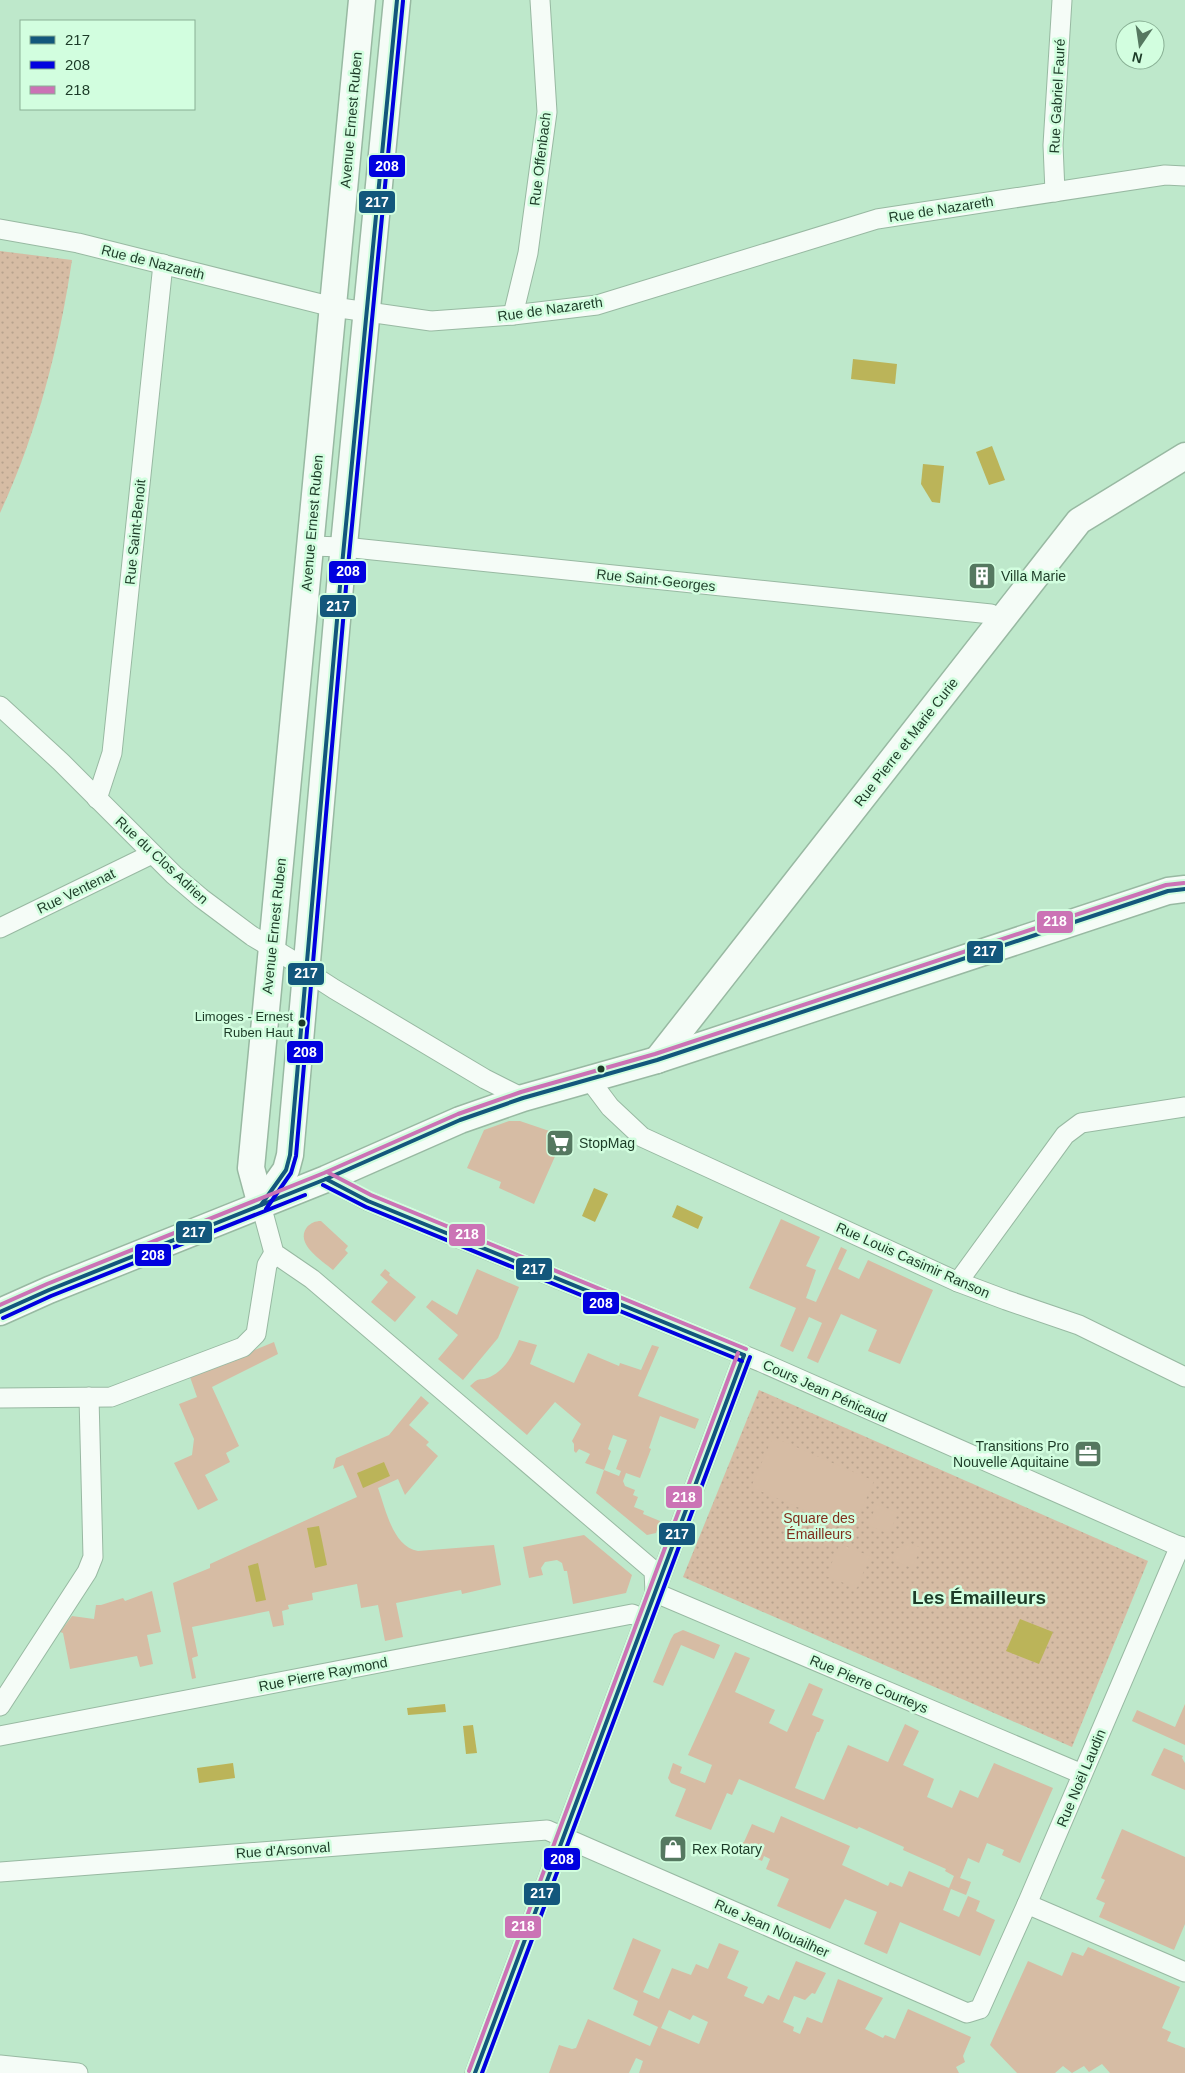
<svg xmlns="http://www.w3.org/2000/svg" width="1185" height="2073" viewBox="0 0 1185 2073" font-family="Arial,sans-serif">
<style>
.park{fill:url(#park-dots)}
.garden{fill:#d6bca4;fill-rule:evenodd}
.water{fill:#bbb459}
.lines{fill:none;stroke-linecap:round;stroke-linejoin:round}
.street-casing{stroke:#98b9a2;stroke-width:21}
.secondary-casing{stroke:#98b9a2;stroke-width:29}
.street{stroke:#f5fcf7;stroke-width:19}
.secondary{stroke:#f5fcf7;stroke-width:26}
.bus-1-casing{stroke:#d2fedf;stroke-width:8}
.bus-2-casing{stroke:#d2fedf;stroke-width:8}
.bus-3-casing{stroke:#d2fedf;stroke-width:8}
.bus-1{stroke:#13577c;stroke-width:4}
.bus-2{stroke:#0101df;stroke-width:4}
.bus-3{stroke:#cb73b5;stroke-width:4}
.bus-dot{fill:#1c3b27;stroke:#d2fedf;stroke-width:2}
.labels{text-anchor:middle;stroke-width:5;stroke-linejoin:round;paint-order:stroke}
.bus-label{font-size:13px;fill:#1c3b27;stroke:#d2fedf;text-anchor:end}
.street-label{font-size:14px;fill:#1c3b27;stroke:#d2fedf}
.poi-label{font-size:14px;fill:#1c3b27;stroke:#d2fedf;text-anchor:start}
.park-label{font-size:14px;fill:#802e1c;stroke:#d2fedf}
.district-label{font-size:19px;font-weight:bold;fill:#1c3b27;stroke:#d2fedf}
.line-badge{stroke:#d2fedf;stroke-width:2}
.badge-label{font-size:14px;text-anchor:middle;font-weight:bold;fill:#fff}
</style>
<defs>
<pattern id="park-dots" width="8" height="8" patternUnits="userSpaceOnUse" patternTransform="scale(1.25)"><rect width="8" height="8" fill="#d6bca4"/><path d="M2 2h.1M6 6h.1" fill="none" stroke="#b7a28d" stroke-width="1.8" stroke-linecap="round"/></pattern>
</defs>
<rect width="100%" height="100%" fill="#bee8cb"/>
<g class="park">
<path d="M0 251 72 260C59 347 37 433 0 513Z"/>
<path d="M759 1390 1148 1561 1072 1747 683 1577Z"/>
</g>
<g class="garden">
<path d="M509 1121H520L564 1136 534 1204 499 1188 501 1182 467 1168 484 1130Z"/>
<path d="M781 1219 820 1237 806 1266 816 1270 806 1298 816 1302 841 1247 847 1250 838 1269 859 1279 868 1260 933 1290 900 1364 868 1351 877 1330 841 1314 818 1363 807 1358 822 1323 809 1317 793 1352 780 1346 796 1308 749 1288Z"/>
<path d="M321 1221 348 1246 345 1250 348 1253 333 1270C323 1261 294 1244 307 1227 311 1223 315 1221 321 1221Z"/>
<path d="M385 1269 390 1273 389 1275 416 1297 395 1322 371 1302 388 1282 380 1275Z"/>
<path d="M477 1269 519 1287 498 1338 463 1380 438 1359 458 1335 426 1307 432 1300 457 1315Z"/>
<path d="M519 1340 537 1345 530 1364 574 1383 588 1353 619 1366 620 1363 641 1370 652 1345 659 1347 638 1396 699 1419 695 1429 660 1416 649 1448 651 1449 640 1478 626 1473 623 1481 625 1486 635 1490 633 1495 638 1497 634 1507 644 1511 643 1514 660 1521 656 1533 647 1535 596 1493 604 1470 585 1463 590 1454 579 1449 576 1453 574 1451V1444L572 1441 581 1424 555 1402 527 1435 470 1386C481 1375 479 1382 490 1377 505 1370 513 1355 519 1340ZM613 1435 627 1440 616 1469 621 1471 619 1476 604 1470 611 1451 608 1449Z"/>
<path d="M274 1342 278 1354 212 1387 239 1446 226 1453 230 1462 205 1475 218 1500 198 1510 174 1463 192 1455 194 1439 179 1404 197 1397 190 1377Z"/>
<path d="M421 1396 429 1403 409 1425 429 1442 426 1445 438 1456 405 1495 398 1479 378 1488C386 1510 393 1547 418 1551L494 1545 501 1585 462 1594 461 1590 396 1603 403 1637 385 1641 378 1605 361 1608 357 1584 312 1593 313 1600 288 1605 289 1609 282 1611 284 1625 273 1627 269 1611 192 1627 198 1656 192 1658 196 1678 192 1679 173 1583 210 1568V1564L357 1497 343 1465 333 1469 336 1458 389 1435Z"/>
<path d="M773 1437 874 1481 852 1531 751 1487Z"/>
<path d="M877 1504 898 1513 889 1534 868 1525Z"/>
<path d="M584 1535 632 1575 626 1593 573 1604 567 1571H564L562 1563 557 1560 545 1562 541 1568 543 1575 529 1578 523 1547Z"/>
<path d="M910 1543 921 1548 912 1568 892 1560 896 1549Z"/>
<path d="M840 1544 870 1556 857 1588 826 1576Z"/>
<path d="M152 1591 161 1632 147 1635 153 1664 140 1667 137 1656 70 1669 63 1633 60 1632 72 1616 94 1619 96 1605H101L123 1598 125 1601Z"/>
<path d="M683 1630 720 1645 714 1659 681 1645 663 1686 653 1682 671 1639 674 1634Z"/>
<path d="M735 1652 750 1658 735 1692 775 1710 769 1723 787 1732 809 1683 823 1689 812 1715 824 1720 819 1732H817L795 1788 824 1800 848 1745 888 1762 905 1724 919 1731 903 1765 934 1779 927 1797 952 1808 960 1790 978 1798 994 1763 1053 1788 1020 1863 1002 1855 1004 1850 987 1843 979 1863 968 1858 960 1878 971 1882 966 1895 951 1889 943 1910 959 1917 968 1896 980 1901 976 1911 995 1920 980 1956 900 1922 887 1954 864 1944 877 1912 845 1899 830 1929 777 1906 789 1879 766 1869 770 1859 764 1856 762 1861 737 1850 739 1844 744 1842 752 1824 774 1833 781 1816 850 1846 842 1865 888 1886 890 1882 902 1887 909 1871 949 1888 954 1876 945 1871 946 1869 903 1850 904 1847 859 1827 857 1829 739 1779 732 1795 727 1793 711 1830 675 1816 686 1789 671 1783 668 1778 673 1763 682 1767 680 1773 705 1783 712 1765 688 1755Z"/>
<path d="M1185 1704V1745L1132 1721 1137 1710 1175 1727Z"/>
<path d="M1164 1748 1183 1756 1182 1758 1185 1763V1790L1151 1775Z"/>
<path d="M1122 1829 1185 1857V1924L1174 1950 1099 1917 1105 1903 1096 1899 1105 1880 1101 1878Z"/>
<path d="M633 1938 661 1950 643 1992 659 1999 672 1968 691 1975 696 1964 708 1969 719 1943 739 1951 727 1978 748 1987 744 1996 763 2004 768 1995 779 2000 796 1961 826 1973 815 1994 812 1993 805 2000 794 1996 783 2022 794 2027 793 2031 800 2034 807 2017 822 2023 838 1979 883 1998 865 2029 883 2038 885 2035 895 2039 908 2009 971 2037 963 2056 965 2062 956 2067 959 2073H639L643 2061 636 2058 629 2073H549L559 2045 572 2049 576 2048 588 2019 650 2046 658 2027 633 2015 638 2001 613 1989ZM669 2010 690 2020 693 2015 708 2022 699 2044 661 2028Z"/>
<path d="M1088 1947 1180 1987 1162 2028 1171 2032 1167 2041 1185 2048V2073H1110L1102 2064 1089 2072 1084 2066 1072 2073 1063 2066 1055 2073H1017L990 2045 1028 1961 1062 1976 1072 1952 1083 1956Z"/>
</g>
<g class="water">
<path d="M853 359 897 364 895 384 851 379Z"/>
<path d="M992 446 1005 480 989 485 976 452Z"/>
<path d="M923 464 944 466 940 503 932 502 921 484Z"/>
<path d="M594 1188 608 1194 595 1222 582 1216Z"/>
<path d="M677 1205 703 1217 698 1229 672 1217Z"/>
<path d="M384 1462 390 1476 363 1488 357 1473Z"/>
<path d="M319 1526 327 1565 315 1568 307 1528Z"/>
<path d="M258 1563 266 1600 256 1602 248 1566Z"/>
<path d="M1020 1619 1053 1632 1039 1664 1006 1651Z"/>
<path d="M445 1704 446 1712 408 1715 407 1708Z"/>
<path d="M473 1725 477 1753 466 1754 463 1726Z"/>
<path d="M233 1763 235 1778 199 1783 197 1768Z"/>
</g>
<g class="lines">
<defs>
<g id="street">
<path d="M1055 192 1053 145 1062 0"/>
<path d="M0 229 78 243 333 307 431 321 513 315 597 305 877 219 1165 175 1185 176"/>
<path d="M513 315 528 253 547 112 540 0"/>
<path d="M310 546 344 547 991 614 1000 622"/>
<path d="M0 706 61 762 174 875 201 898 252 936 305 968 317 978 334 989 485 1079 523 1098"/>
<path d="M97 799 112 753 163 264"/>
<path d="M0 928 152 854"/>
<path d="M589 1079 610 1107 642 1137 958 1282 1006 1300 1079 1325 1185 1377"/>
<path d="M326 1179 368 1201 761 1362 1185 1549"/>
<path d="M261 1205 274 1253 312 1279 654 1571 655 1592"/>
<path d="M958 1282 1065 1135 1081 1123 1185 1107"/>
<path d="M0 1398 111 1397 243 1347 256 1334 267 1265 274 1253"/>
<path d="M656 1593 1082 1774"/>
<path d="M0 1706 87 1572 93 1557 89 1397"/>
<path d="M0 1736 632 1614 644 1619"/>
<path d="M0 1872 547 1830 967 2013 980 2009 1027 1904 1180 1546"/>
<path d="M1027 1904 1185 1972"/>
<path d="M0 2065 78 2073"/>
<path d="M475 2073 744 1355"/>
</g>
<g id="secondary">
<path d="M657 1060 1079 521 1185 456"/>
<path d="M261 1205 286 1170 290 1155 340 586 397 0"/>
<path d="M261 1205 251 1168 362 0"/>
<path d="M0 1312 49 1290 326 1179 460 1120 523 1098 657 1060 1168 891 1185 889"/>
</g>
</defs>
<use href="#street" class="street-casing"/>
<use href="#secondary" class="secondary-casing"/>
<use href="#street" class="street"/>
<use href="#secondary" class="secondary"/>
<defs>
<g id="bus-1">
<path d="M326 1179 368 1201 744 1355"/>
<path d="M261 1205 286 1170 290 1155 340 586 397 0"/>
<path d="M0 1312 49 1290 326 1179 460 1120 523 1098 657 1060 1168 891 1185 889"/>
<path d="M475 2073 744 1355"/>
</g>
<g id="bus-2">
<path d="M323 1185 366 1207 742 1361"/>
<path d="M266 1209 291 1173 296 1156 346 587 403 1"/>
<path d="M3 1318 51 1296 305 1195"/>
<path d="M482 2073 750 1357"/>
</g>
<g id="bus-3">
<path d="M329 1173 371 1195 746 1349"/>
<path d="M0 1305 47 1284 324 1173 458 1114 521 1092 655 1054 1166 885 1184 883"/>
<path d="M469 2071 738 1353"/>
</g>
</defs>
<use href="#bus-1" class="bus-1-casing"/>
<use href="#bus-2" class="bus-2-casing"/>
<use href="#bus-3" class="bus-3-casing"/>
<use href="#bus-1" class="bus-1"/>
<use href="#bus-2" class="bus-2"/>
<use href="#bus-3" class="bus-3"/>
</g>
<defs>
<symbol id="building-square" viewBox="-11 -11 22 22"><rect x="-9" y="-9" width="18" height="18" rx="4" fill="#557860" stroke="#d2fedf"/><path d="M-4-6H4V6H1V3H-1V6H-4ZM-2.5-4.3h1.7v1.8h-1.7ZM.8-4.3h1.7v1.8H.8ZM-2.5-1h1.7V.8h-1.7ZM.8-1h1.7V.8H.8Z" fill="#fff"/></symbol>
<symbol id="supermarket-square" viewBox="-11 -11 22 22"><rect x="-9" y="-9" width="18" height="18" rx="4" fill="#557860" stroke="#d2fedf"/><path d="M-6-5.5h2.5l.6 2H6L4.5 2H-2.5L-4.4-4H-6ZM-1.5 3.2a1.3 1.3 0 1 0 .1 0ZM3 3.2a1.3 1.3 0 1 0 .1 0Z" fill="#fff"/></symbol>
<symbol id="office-square" viewBox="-11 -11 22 22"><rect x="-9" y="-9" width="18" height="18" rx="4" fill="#557860" stroke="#d2fedf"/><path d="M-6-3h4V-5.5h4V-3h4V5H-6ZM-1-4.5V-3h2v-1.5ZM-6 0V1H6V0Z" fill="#fff"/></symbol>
<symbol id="shop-square" viewBox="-11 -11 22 22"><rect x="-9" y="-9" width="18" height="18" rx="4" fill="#557860" stroke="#d2fedf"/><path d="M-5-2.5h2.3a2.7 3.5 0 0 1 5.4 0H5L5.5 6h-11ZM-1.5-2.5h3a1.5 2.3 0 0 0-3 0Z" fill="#fff"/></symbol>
</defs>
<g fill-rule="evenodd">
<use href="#building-square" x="966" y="560" width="32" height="32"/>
<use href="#supermarket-square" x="544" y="1127" width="32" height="32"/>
<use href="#office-square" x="1072" y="1438" width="32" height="32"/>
<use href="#shop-square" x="657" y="1833" width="32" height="32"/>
</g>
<g class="bus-dot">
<circle cx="302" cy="1023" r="4.5"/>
<circle cx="601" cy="1069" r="4.5"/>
</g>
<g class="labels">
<g class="bus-label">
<text x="293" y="1021">Limoges - Ernest<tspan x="293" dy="16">Ruben Haut</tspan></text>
</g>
<g class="street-label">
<text transform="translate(1057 96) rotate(-87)" y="5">Rue Gabriel Fauré</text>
<text transform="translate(351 120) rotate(-85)" y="5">Avenue Ernest Ruben</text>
<text transform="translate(540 159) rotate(-83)" y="5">Rue Offenbach</text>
<text transform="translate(941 209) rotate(-9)" y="5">Rue de Nazareth</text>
<text transform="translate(153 262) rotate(14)" y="5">Rue de Nazareth</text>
<text transform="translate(550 309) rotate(-8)" y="5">Rue de Nazareth</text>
<text transform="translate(312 523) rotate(-85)" y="5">Avenue Ernest Ruben</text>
<text transform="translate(135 532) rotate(-84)" y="5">Rue Saint-Benoit</text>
<text transform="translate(656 580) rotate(6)" y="5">Rue Saint-Georges</text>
<text transform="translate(906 742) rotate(-52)" y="5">Rue Pierre et Marie Curie</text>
<text transform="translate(162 860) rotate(43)" y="5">Rue du Clos Adrien</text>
<text transform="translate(76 891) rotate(-26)" y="5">Rue Ventenat</text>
<text transform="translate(274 926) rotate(-84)" y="5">Avenue Ernest Ruben</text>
<text transform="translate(913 1260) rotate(24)" y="5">Rue Louis Casimir Ranson</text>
<text transform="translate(825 1391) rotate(24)" y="5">Cours Jean Pénicaud</text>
<text transform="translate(323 1674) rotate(-11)" y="5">Rue Pierre Raymond</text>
<text transform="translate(869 1684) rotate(23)" y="5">Rue Pierre Courteys</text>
<text transform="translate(1081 1778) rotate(-67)" y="5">Rue Noël Laudin</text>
<text transform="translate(283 1850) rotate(-4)" y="5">Rue d'Arsonval</text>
<text transform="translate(772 1928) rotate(24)" y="5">Rue Jean Nouailher</text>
</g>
<g class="poi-label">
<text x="1001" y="581">Villa Marie</text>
<text x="579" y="1148">StopMag</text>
<text x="1069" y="1451" text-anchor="end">Transitions Pro<tspan x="1069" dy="16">Nouvelle Aquitaine</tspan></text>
<text x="692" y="1854">Rex Rotary</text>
</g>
<g class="park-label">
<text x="819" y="1523">Square des<tspan x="819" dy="16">Émailleurs</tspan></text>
</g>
<g class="district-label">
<text x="979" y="1604">Les Émailleurs</text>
</g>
</g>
<g class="line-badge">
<rect x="368" y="154" width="38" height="24" rx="5" fill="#0101df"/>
<rect x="358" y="190" width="38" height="24" rx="5" fill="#13577c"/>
<rect x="328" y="560" width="39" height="24" rx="5" fill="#0101df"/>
<rect x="319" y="594" width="38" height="24" rx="5" fill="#13577c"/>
<rect x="1036" y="910" width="38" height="24" rx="5" fill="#cb73b5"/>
<rect x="966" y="940" width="38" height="24" rx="5" fill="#13577c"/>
<rect x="287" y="962" width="38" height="24" rx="5" fill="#13577c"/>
<rect x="286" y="1040" width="38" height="24" rx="5" fill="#0101df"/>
<rect x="175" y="1220" width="38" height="24" rx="5" fill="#13577c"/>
<rect x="448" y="1223" width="38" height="24" rx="5" fill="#cb73b5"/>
<rect x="134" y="1243" width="38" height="24" rx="5" fill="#0101df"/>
<rect x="515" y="1257" width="38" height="24" rx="5" fill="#13577c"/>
<rect x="582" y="1291" width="38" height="24" rx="5" fill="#0101df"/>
<rect x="665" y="1485" width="38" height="24" rx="5" fill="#cb73b5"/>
<rect x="658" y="1522" width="38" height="24" rx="5" fill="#13577c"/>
<rect x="543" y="1847" width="38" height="24" rx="5" fill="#0101df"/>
<rect x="523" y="1882" width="38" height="24" rx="5" fill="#13577c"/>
<rect x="504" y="1915" width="38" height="24" rx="5" fill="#cb73b5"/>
</g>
<g class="badge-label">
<text x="387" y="171">208</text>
<text x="377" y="207">217</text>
<text x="348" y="576">208</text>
<text x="338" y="611">217</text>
<text x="1055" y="926">218</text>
<text x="985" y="956">217</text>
<text x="306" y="978">217</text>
<text x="305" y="1057">208</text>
<text x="194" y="1237">217</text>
<text x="467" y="1239">218</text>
<text x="153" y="1260">208</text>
<text x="534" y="1274">217</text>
<text x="601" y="1308">208</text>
<text x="684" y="1502">218</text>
<text x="677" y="1539">217</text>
<text x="562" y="1864">208</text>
<text x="542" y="1898">217</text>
<text x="523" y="1931">218</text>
</g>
<rect x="20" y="20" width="175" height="90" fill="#d2fedf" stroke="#89b095"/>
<rect x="30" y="36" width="25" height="8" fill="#13577c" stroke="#89b095"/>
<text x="65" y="45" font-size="15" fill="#1c3b27">217</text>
<rect x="30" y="61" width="25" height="8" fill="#0101df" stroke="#89b095"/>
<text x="65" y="70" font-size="15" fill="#1c3b27">208</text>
<rect x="30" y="86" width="25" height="8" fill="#cb73b5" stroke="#89b095"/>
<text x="65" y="95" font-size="15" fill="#1c3b27">218</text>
<g transform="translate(1140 45) rotate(193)"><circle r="24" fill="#d2fedf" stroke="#89b095"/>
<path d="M0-4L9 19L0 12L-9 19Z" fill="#557860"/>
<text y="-8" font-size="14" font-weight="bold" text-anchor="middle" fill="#1c3b27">N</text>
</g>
</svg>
